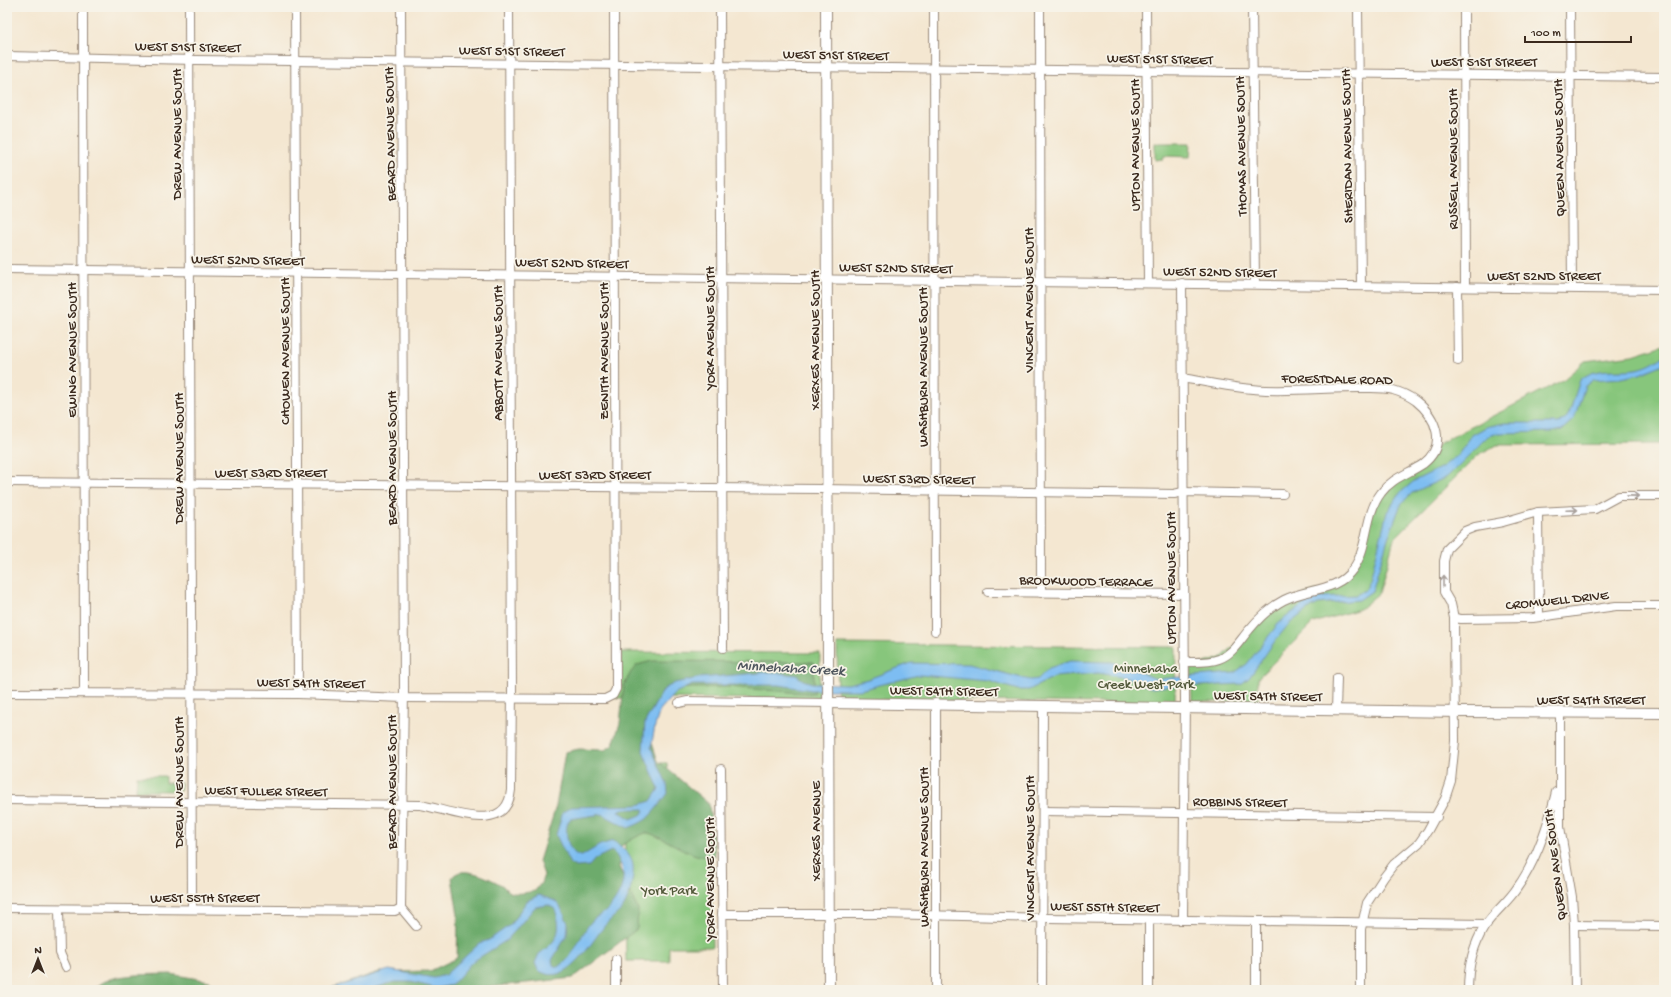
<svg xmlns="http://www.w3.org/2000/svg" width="1671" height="997" viewBox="0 0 1671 997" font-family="'Gochi Hand',sans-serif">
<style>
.green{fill:#87c67c;stroke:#61784d}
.forest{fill:#6dab6c;stroke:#546a45}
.water{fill:#7dbdf2;stroke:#5c7488;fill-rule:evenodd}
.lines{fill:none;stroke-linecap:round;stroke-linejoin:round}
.minor-casing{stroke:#988878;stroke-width:10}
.tertiary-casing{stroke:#988878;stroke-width:12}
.minor{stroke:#fff;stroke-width:8}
.tertiary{stroke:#fff;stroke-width:10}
.oneway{stroke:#a79f9a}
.labels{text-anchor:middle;stroke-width:3.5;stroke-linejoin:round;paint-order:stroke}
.street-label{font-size:14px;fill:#3b2a1e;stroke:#f7f3e8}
.park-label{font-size:14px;fill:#52593a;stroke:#f7f3e8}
.water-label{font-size:15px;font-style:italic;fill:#4f565e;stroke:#f7f3e8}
</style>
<rect width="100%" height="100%" fill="#f7f3e8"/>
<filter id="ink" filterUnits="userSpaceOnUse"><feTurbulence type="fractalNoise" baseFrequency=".025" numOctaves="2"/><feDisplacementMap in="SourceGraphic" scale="8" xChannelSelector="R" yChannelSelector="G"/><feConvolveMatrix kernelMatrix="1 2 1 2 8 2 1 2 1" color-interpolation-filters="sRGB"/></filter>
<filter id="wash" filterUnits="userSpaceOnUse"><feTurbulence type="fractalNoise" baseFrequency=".012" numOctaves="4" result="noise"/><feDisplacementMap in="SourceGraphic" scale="16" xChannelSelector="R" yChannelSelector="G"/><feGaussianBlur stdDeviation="0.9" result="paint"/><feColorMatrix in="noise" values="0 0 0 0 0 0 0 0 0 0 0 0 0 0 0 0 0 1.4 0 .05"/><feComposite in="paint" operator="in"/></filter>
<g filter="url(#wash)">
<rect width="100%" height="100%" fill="#f4e7d1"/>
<g class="green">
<path d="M1155 143H1191L1190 157 1164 156 1163 159 1155 160Z"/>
<path d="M1664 345V444L1496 445 1478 455 1394 539 1379 593 1360 609 1313 623 1258 678V702H1192L1191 667 1221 658 1283 601 1324 588 1353 569 1379 495 1423 463 1440 443 1563 380 1585 361 1633 355Z"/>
<path d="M837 644 1176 647 1175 704 838 699Z"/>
<path d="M621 652 820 653 819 699 616 698 621 688Z"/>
<path d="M624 763H667L668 788 711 830 712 947H669V961H626Z"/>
<path d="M137 776H165V783H181L180 791H136Z"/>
</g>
<g class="forest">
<path d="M652 661 814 662V694L728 687 664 689 645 722 658 761 709 804 715 856C696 861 676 844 658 837 654 835 650 833 646 833 638 835 628 842 621 846L619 867 638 910 637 929 573 978 461 990H325L379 972 430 971 457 958 458 915 452 878C460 863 492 879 503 886 505 888 507 891 510 892 517 895 528 892 535 891L541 883 544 875 539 861 556 806 565 752 579 749 605 750 613 745 620 723 624 685 631 672 637 665Z"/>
<path d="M170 974 210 981 218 990H95C104 972 152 975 170 974Z"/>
</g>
<path class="water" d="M1664 356V364L1640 374 1621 378 1593 380 1585 386 1574 419 1562 430 1552 432 1498 433 1487 437 1447 477 1412 493 1401 504 1388 538 1372 591 1359 600 1318 604 1306 611 1289 624 1275 641 1249 678 1241 684 1198 686H1169L1152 688 1126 678 1098 673 1054 677 1029 690H1018L988 681 919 675 860 690H811L779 685H692L675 693 660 710 655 726 651 748 667 784 668 793C665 798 649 818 645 820 640 823 634 826 628 828L602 814 570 819C562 829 568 856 582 856L600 845 613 841C620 845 629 853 632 861 636 871 630 896 624 906 619 914 609 919 603 928 589 945 566 989 538 970L535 963 539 954C557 941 563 932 555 909L548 905 535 907 507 940 472 962 452 985 436 988 411 982H394L368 990H325L389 970 434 978 445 975 480 943 489 940 510 925 527 901 539 895 555 901 561 908 568 923 567 935 552 960 553 965 557 967C573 962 581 932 592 921 595 917 601 915 605 912 617 901 628 882 621 865 618 859 617 854 611 851L595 859 589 866 576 867 570 864 556 835 563 812 571 807 638 805 651 801 659 789 643 751 645 722 664 689 675 683 698 678 771 672 796 675 803 680 812 683 848 684 868 679 911 663 969 664 1030 680 1038 679 1049 668 1070 661 1112 662 1128 667 1156 679 1234 673 1247 664 1278 624 1290 614 1309 601 1321 597 1356 595 1365 590 1370 580 1387 512 1400 493 1414 481 1442 467 1458 455 1472 435 1486 427 1504 423H1559L1567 417 1570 411 1580 380C1595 366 1617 372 1635 369 1646 368 1655 362 1664 356ZM623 809H644L645 810 641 815 631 819 618 811Z"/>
</g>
<g filter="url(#ink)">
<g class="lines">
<defs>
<g id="minor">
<path d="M83 7 84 693"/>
<path d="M189 7 192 909"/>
<path d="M295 7 298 694"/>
<path d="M401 7 404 690 401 908"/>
<path d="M720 7 723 648"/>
<path d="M934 7 935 631"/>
<path d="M1040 7 1041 593"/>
<path d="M1146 7 1148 283"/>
<path d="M1252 7 1255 284"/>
<path d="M1358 7 1361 286"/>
<path d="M1464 7 1465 287"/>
<path d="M1570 7 1572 288"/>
<path d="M7 56 196 60 1664 77"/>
<path d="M7 269 1664 290"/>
<path d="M1182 283 1185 699 1183 920"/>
<path d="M1457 287 1458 361"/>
<path d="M1183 378C1210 383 1238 389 1266 390 1298 391 1329 388 1360 388 1371 388 1383 387 1393 390 1401 392 1409 396 1416 401 1436 417 1448 445 1423 464 1408 474 1392 478 1381 493 1364 515 1369 547 1353 569 1337 592 1307 588 1284 600 1270 607 1259 618 1249 630 1240 640 1233 654 1219 659 1208 663 1196 662 1184 662"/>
<path d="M7 482 820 489 1174 494 1183 492 1283 494"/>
<path d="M1538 512 1539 617"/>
<path d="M988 592 1184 594"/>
<path d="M1454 618 1461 619 1533 618 1616 606H1664"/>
<path d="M7 693 298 694 404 698 605 699 613 695 616 689 614 7"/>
<path d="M679 703 688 701 828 703"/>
<path d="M1336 710 1337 678"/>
<path d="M1560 713V827L1572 897 1574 925 1575 990"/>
<path d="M721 769 723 990"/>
<path d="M7 800 420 805C448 809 507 837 511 790L512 691 509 7"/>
<path d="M1043 811 1437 817"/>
<path d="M7 908 395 911 401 908"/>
<path d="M401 908 416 926"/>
<path d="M59 909 60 953 66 967"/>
<path d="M722 914H881L1048 918 1487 924"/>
<path d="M1149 920V990"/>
<path d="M1574 925 1664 926"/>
<path d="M616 959V990"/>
<path d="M936 990V703"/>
<path d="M1042 990 1043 705"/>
<path d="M1256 990V921"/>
<path d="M1361 990V929L1367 903 1384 877 1394 864 1419 843 1428 830 1445 799 1451 781 1455 741 1454 618 1451 604 1444 592V561L1447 549 1465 531 1475 527 1503 522 1538 512 1595 509 1619 496H1664"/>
<path d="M1468 990C1468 968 1473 945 1485 926 1494 912 1508 902 1517 888 1537 860 1548 826 1556 792"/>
</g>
<g id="tertiary">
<path d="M826 7 829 990"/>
<path d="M828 703 1461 712 1664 713"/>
</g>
</defs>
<use href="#minor" class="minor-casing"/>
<use href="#tertiary" class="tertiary-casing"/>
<use href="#minor" class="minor"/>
<use href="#tertiary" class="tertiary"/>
</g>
<defs><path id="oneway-shaft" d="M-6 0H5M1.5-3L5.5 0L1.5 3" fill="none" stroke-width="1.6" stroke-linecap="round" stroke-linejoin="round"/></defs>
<g class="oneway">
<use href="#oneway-shaft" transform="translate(1633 496) rotate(1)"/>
<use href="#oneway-shaft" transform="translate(1572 510) rotate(-2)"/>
<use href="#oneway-shaft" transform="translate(1443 581) rotate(-90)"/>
</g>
</g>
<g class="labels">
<g class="street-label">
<text transform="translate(188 46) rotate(1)" y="5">WEST 51ST STREET</text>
<text transform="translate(512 50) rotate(1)" y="5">WEST 51ST STREET</text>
<text transform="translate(836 54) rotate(1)" y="5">WEST 51ST STREET</text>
<text transform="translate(1160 58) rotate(1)" y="5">WEST 51ST STREET</text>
<text x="1484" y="66">WEST 51ST STREET</text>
<text transform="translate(176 134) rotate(-90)" y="5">DREW AVENUE SOUTH</text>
<text transform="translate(389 134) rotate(-91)" y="5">BEARD AVENUE SOUTH</text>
<text transform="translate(1134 145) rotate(-90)" y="5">UPTON AVENUE SOUTH</text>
<text transform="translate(1240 146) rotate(-91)" y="5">THOMAS AVENUE SOUTH</text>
<text transform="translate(1346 146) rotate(-91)" y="5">SHERIDAN AVENUE SOUTH</text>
<text transform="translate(1558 148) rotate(-91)" y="5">QUEEN AVENUE SOUTH</text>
<text transform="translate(1452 159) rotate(-90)" y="5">RUSSELL AVENUE SOUTH</text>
<text transform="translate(248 259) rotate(1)" y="5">WEST 52ND STREET</text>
<text transform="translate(572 262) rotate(1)" y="5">WEST 52ND STREET</text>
<text transform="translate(896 267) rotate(1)" y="5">WEST 52ND STREET</text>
<text transform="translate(1220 271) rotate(1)" y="5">WEST 52ND STREET</text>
<text x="1544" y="280">WEST 52ND STREET</text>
<text transform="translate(1028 300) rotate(-90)" y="5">VINCENT AVENUE SOUTH</text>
<text transform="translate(709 328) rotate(-90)" y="5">YORK AVENUE SOUTH</text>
<text transform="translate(814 340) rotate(-90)" y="5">XERXES AVENUE SOUTH</text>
<text transform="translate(71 350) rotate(-90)" y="5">EWING AVENUE SOUTH</text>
<text transform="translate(284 351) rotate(-90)" y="5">CHOWEN AVENUE SOUTH</text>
<text transform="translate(603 351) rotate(-90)" y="5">ZENITH AVENUE SOUTH</text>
<text transform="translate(497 353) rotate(-90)" y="5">ABBOTT AVENUE SOUTH</text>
<text transform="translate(922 367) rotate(-90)" y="5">WASHBURN AVENUE SOUTH</text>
<text transform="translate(1337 378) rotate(1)" y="5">FORESTDALE ROAD</text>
<text transform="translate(178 458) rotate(-90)" y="5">DREW AVENUE SOUTH</text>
<text transform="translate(391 458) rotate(-90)" y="5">BEARD AVENUE SOUTH</text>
<text x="271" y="477">WEST 53RD STREET</text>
<text x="595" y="479">WEST 53RD STREET</text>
<text transform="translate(919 478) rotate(1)" y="5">WEST 53RD STREET</text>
<text transform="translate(1170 578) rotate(-90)" y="5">UPTON AVENUE SOUTH</text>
<text transform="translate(1086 580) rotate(1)" y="5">BROOKWOOD TERRACE</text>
<text transform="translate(1557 599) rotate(-6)" y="5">CROMWELL DRIVE</text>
<text transform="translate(311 682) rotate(1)" y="5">WEST 54TH STREET</text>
<text transform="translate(944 690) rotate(1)" y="5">WEST 54TH STREET</text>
<text transform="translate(1268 695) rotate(1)" y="5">WEST 54TH STREET</text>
<text x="1591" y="704">WEST 54TH STREET</text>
<text transform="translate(178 782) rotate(-90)" y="5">DREW AVENUE SOUTH</text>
<text transform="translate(391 782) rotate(-90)" y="5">BEARD AVENUE SOUTH</text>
<text transform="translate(266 790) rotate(1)" y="5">WEST FULLER STREET</text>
<text transform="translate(1240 801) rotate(1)" y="5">ROBBINS STREET</text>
<text transform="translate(815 831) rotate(-90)" y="5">XERXES AVENUE</text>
<text transform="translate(923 847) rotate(-90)" y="5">WASHBURN AVENUE SOUTH</text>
<text transform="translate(1029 848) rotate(-90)" y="5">VINCENT AVENUE SOUTH</text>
<text transform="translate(1554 865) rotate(-97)" y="5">QUEEN AVE SOUTH</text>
<text transform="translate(709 879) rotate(-90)" y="5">YORK AVENUE SOUTH</text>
<text x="205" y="902">WEST 55TH STREET</text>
<text transform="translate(1105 906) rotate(1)" y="5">WEST 55TH STREET</text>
</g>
<g class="park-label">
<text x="1146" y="672">Minnehaha<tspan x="1146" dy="16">Creek West Park</tspan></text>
<text x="669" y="894">York Park</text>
</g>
<g class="water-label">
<text transform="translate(791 667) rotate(3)" y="5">Minnehaha Creek</text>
</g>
</g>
<rect width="1671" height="997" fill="none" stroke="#f7f3e8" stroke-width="24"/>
<g transform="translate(38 959)" stroke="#f7f3e8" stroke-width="3" paint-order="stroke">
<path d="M0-3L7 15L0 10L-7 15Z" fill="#3b2a1e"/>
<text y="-6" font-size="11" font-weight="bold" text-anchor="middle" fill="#3b2a1e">N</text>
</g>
<path d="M1525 36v6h106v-6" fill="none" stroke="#3b2a1e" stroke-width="2"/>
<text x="1531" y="36" font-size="12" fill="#3b2a1e" stroke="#f7f3e8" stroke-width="3" paint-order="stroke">100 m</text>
</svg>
